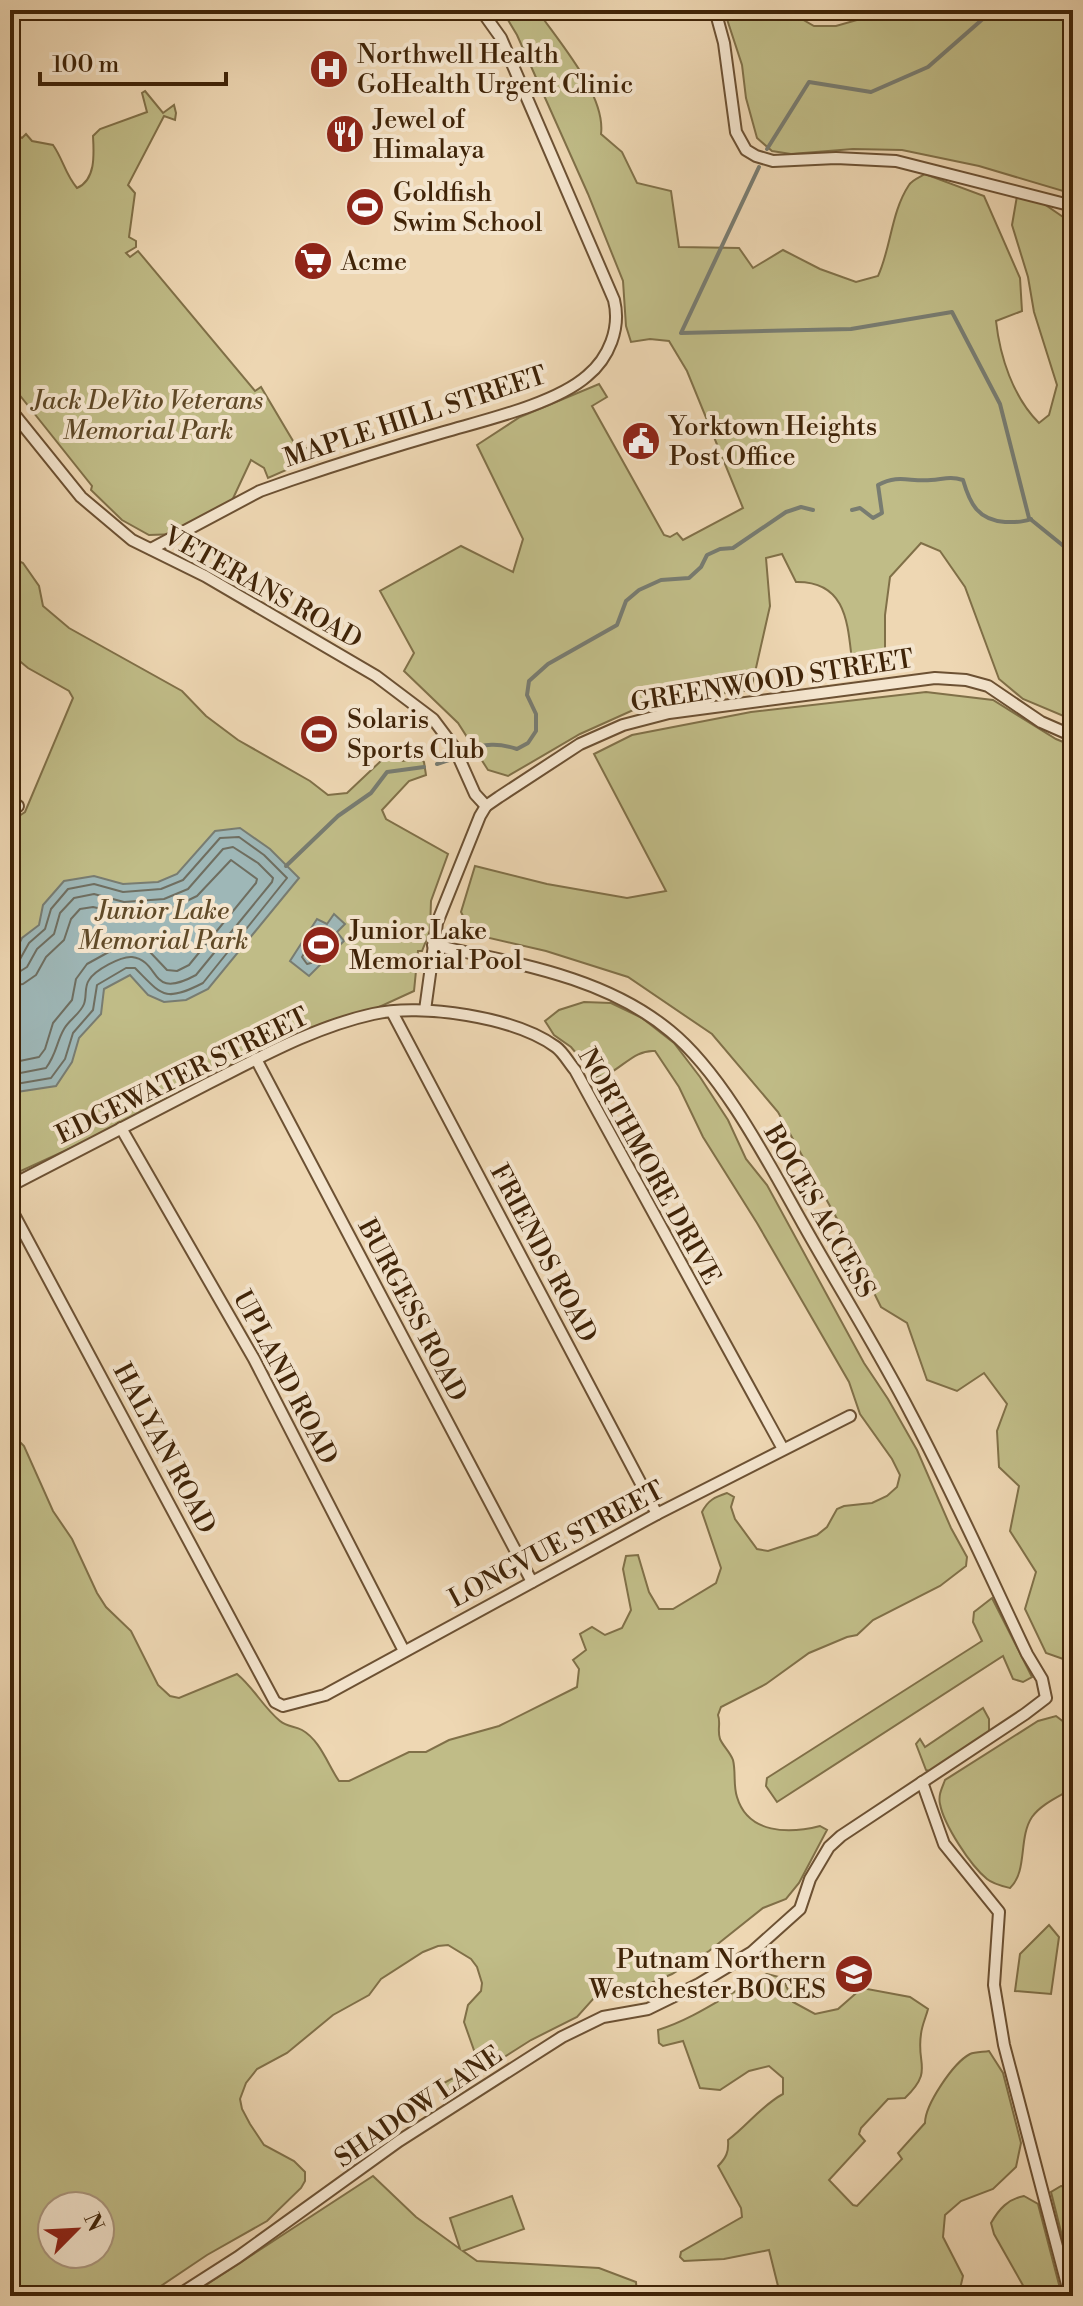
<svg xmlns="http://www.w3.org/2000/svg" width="1083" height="2306" viewBox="0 0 1083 2306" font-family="'Libre Bodoni',serif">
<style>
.green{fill:#c0bc87;stroke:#807048;stroke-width:2;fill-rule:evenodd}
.water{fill:#9eb7b7;stroke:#787c71;stroke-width:2}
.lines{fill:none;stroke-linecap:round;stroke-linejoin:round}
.shore{stroke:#6f6e60;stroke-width:2}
.stream{stroke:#787c71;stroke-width:4}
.minor-casing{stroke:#6c5133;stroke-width:14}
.minor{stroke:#f4e5ce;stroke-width:10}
.labels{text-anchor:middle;stroke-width:8;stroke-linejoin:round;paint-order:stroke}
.poi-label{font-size:26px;fill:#402408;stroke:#f4e5ce;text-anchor:start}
.park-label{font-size:26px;font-style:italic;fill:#604a28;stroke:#f4e5ce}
.street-label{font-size:26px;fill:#402408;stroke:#f4e5ce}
</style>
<rect width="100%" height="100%" fill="#eed7b3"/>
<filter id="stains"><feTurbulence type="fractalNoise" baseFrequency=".0025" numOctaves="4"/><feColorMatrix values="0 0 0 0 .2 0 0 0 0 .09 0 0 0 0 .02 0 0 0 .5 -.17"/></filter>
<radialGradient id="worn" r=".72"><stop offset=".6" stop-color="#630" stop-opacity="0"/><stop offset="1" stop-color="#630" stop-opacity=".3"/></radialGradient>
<g class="green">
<path d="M502 10H537C559 42 606 95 601 134L622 152 637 183 671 191 679 247 739 248 753 268 783 250 820 269 856 282 878 276C891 248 891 212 909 185 912 180 920 177 925 174L984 196 1020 278 1022 311 996 321C1000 357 1013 397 1039 423L1049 415 1057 385 1034 312 1028 277 1012 225 1017 196 1044 204 1066 219 1073 330V720L1023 699 999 679 965 587 940 551 921 543 890 577 885 615V651L876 674 854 675C847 635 853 581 796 582L782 554 766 558 770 606 751 690 651 702 580 734 508 776 488 770 458 723 404 671 414 653 380 591 461 546 513 572 523 539 477 445 520 417 599 384 607 397 592 406 664 535 670 537 677 533 683 540 743 508 687 371 669 341 650 339 631 342 626 326 623 281 588 194 517 35Z"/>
<path d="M724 10H786L814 26H836L857 20 858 10H1073V194L979 166 902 150 853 149 791 154 772 151 757 138 746 98 742 65Z"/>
<path d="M145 91 163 113 174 105 176 113 175 120 164 116 128 185 135 193 129 237 136 241V247L126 253 130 257 138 251 255 391 261 387 299 451 312 446 316 457 268 478 264 468 251 460 229 507 178 534 149 535 122 520 91 490 92 486 10 383V151L16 145 10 137V129L22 138 26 134 32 141 53 145C63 159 65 174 77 188 96 180 94 154 93 136L100 129 147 112 142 93Z"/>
<path d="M10 557 23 563 39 586 43 606 69 628 182 691 206 716 238 740 310 781 328 795 347 793 384 758 403 761 418 757 424 762 426 775 409 781 382 810 386 819 448 854 431 901 430 931 422 951H418L414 991 10 1176V822L25 812 73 698 69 691 28 668 10 653Z"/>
<path d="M926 692 993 700 1056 739 1073 746V1657L1069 1661 1046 1653 1025 1609 1036 1572 1010 1531 1019 1486 999 1467 997 1431 1007 1404 984 1373 957 1391 927 1380 907 1323 881 1307 841 1226 778 1112 712 1034 628 977 546 951 472 934 461 912 475 866 547 884 627 898 666 891 594 754 632 735 751 712Z"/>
<path d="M584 1002 611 1003 642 1018 674 1043 700 1077 728 1120 746 1159 767 1185 864 1363 888 1399 917 1450 951 1528 967 1557 966 1566 940 1586 873 1620 857 1635 847 1637 809 1653 766 1684 721 1707 718 1715C721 1723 717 1730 720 1739 723 1746 730 1752 733 1760 736 1772 733 1785 737 1797 748 1834 789 1834 820 1826L827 1830 799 1883 786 1899 763 1908 709 1951 672 1974 642 1987 617 1990 593 1999 577 2017 531 2040 460 2085 445 2092 442 2084 457 2076 476 2056 464 2022 468 2005 481 1991 482 1983 477 1967 471 1959 448 1945 438 1946 423 1952 381 1979 369 1995 333 2015 287 2053 257 2069 246 2083 240 2099 242 2109 250 2124 264 2145 294 2161 305 2172V2181L301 2188 267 2221 207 2255 146 2296H10V1432L24 1446 53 1511 72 1539 97 1593 106 1607 131 1631 158 1685 170 1696 179 1698 237 1674C254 1688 263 1707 280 1721 287 1727 295 1726 302 1730 320 1740 328 1765 339 1781H349L409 1752H426L449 1740 499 1726 577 1687 579 1669 573 1660 586 1650 580 1634 592 1627 605 1635 622 1628 631 1610 623 1569 626 1556 638 1555 649 1592 659 1609H673L716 1583 721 1568 702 1512C708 1500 715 1497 727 1493L734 1497 731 1507 735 1519 757 1549 768 1551 817 1535 827 1527 837 1509 844 1506 872 1503 887 1496 897 1487 900 1475 892 1459 860 1414 849 1382 757 1223 703 1137 679 1087 655 1051C631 1049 618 1076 596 1077L571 1047 554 1035 545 1021 559 1010ZM52 2206H100V2254H52Z"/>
<path d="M992 1598 1032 1677 1023 1682 1013 1679 1003 1656 777 1802 766 1786 767 1778 982 1641 973 1622 974 1612Z"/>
<path d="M983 1708 989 1719V1738L932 1772 926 1770 916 1744 920 1739 925 1747Z"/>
<path d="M1056 1716 1073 1729V1788C1060 1796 1041 1804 1032 1817 1018 1838 1028 1871 1010 1888 1002 1886 993 1884 987 1879 970 1865 944 1825 940 1804 938 1795 942 1788 945 1780L1038 1721Z"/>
<path d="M1049 1925 1059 1937 1051 1994 1015 1991 1020 1954Z"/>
<path d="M767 1974 783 1978 793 2002 815 2014 838 2009 862 1988 910 1997 928 2009C926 2017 922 2025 921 2034 916 2065 934 2070 905 2098L888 2099 861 2128 859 2134 865 2141 829 2180 853 2205 857 2206 902 2159 898 2153 925 2123C925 2105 953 2063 970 2054 975 2052 984 2052 989 2051L1003 2073 1021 2143 1016 2167 993 2189 961 2201 945 2215 943 2237 963 2276 960 2289 953 2296H752L778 2286 769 2250 724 2259 684 2261 680 2257 681 2252 742 2217 741 2208 718 2166C726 2158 729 2152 728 2140 747 2126 762 2105 783 2094V2078L769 2066 749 2071 720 2090 700 2088 683 2041 663 2046 659 2043 658 2030C697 2018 730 1992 767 1974Z"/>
<path d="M373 2176 416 2217 460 2249 450 2218 512 2196 524 2229 463 2251 477 2261 599 2268 636 2282 637 2296H189Z"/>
<path d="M1061 2186 1068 2187 1073 2195V2280L1051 2192Z"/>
<path d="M1024 2196 1038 2204 1062 2296H1029L994 2234 991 2223C999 2209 1008 2199 1024 2196Z"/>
</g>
<g class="water">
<path d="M240 828 270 849 299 878 208 989 186 1000 164 1002 148 995 130 975 104 989 101 1014 79 1038 72 1062 56 1086 10 1093V962L22 938 39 925 43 905 64 881 94 876 123 884 158 882 177 874 215 831Z"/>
<path d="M334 914 345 924 337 932 344 941 309 976 290 961 317 919 327 924Z"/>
</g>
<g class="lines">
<g class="shore">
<path d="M321 930 329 933 332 943 311 963 307 964 302 957 317 932Z"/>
<path d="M10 963 19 961 29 943 45 929 51 909 68 889 94 884 123 892 161 889 183 880 220 838 239 837 264 855 287 878 203 983C164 1003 162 995 135 968H126L97 985 93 1010 73 1033 65 1059 51 1078 10 1085"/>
<path d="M10 973 19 972 27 967 37 949 54 934 60 913 74 898 94 894 124 902 164 899 188 889 223 849 233 847 258 863 273 878 272 882 196 975C148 1001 162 961 132 957 121 956 95 970 89 980 84 987 87 996 84 1004 80 1014 69 1020 64 1029 56 1043 57 1053 46 1068L10 1075"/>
<path d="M10 986 23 984 36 975 46 957 64 940 71 919 80 909 93 907 125 914 168 910 197 896 231 860 257 879 256 883 189 965 177 971 167 970 149 951 131 945 116 948 87 964 76 979 72 1000 53 1023 45 1049 39 1057 10 1063"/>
</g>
<g class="stream">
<path d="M767 149 809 82 871 92 928 67 993 10"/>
<path d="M759 167 681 333 851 329 952 312 1000 404 1029 518 1066 548H1073"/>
<path d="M852 510 860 508 873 518 882 513 878 485C899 474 909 482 931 480 944 479 950 476 963 480 970 504 978 520 1005 522 1014 522 1022 523 1031 519"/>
<path d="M467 751C484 743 499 743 517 749L528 743 536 731V714L527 695 529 681 548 664 617 625 626 601 639 590 661 580 689 578 701 567 707 555 720 549 733 548 786 512 801 507 813 510"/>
<path d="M437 764 449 760"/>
<path d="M286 866 338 816 371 793 387 772 424 767"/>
</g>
<defs>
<g id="minor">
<path d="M715 10 724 43 736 132 746 150 756 156 773 161 836 158 896 161 1073 206"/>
<path d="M10 409 81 497 132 540 205 576 376 676 433 719 454 747 475 794 486 806"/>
<path d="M151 549 260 491 291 480C341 463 392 447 444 432 485 420 555 404 587 376 609 358 621 328 614 300L501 38 481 10"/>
<path d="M10 801 18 806"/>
<path d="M425 1010 437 923 480 816 486 806 499 797 580 744 623 725 669 713 935 678 966 680 988 686 1041 722 1073 736"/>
<path d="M392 1012 657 1514"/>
<path d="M256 1059 532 1582"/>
<path d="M121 1128 254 1359 404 1651"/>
<path d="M10 1186C75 1152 140 1119 205 1085 259 1058 314 1027 373 1014 421 1003 515 1017 556 1047 563 1052 569 1063 575 1070L783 1449"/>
<path d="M10 1207 275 1702 283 1706 325 1695 657 1514 850 1416"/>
<path d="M922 1782 944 1844 999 1912 994 1985 1004 2045 1070 2296"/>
<path d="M177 2296 238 2257 399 2141 562 2037 603 2017 648 2009 699 1984 752 1952 800 1909 810 1879 829 1847 841 1836 1025 1714 1046 1698 1042 1679 1027 1654C989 1574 953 1493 911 1414 878 1350 839 1288 803 1224 769 1164 723 1074 670 1031 604 976 514 963 433 945"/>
</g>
</defs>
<use href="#minor" class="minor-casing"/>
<use href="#minor" class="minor"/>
</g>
<defs>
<symbol id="hospital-disc" viewBox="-11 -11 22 22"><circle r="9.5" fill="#8f2418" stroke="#f4e5ce"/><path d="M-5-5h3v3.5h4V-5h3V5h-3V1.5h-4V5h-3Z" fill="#fff"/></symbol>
<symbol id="restaurant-disc" viewBox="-11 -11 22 22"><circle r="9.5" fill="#8f2418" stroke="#f4e5ce"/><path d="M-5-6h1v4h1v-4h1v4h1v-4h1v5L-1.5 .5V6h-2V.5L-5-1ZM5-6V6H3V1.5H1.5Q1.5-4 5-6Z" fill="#fff"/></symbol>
<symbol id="stadium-disc" viewBox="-11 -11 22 22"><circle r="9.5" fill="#8f2418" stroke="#f4e5ce"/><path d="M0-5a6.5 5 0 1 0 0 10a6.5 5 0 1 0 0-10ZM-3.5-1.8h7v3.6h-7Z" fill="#fff"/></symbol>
<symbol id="supermarket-disc" viewBox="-11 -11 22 22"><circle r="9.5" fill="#8f2418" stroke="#f4e5ce"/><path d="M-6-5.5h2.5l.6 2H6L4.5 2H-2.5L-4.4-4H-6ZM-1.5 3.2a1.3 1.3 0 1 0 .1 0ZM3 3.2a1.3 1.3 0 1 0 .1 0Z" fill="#fff"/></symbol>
<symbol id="civic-disc" viewBox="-11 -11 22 22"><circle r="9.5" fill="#8f2418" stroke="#f4e5ce"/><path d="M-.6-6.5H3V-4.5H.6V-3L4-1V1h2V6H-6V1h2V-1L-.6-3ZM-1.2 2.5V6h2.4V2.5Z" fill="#fff"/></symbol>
<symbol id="school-disc" viewBox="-11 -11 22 22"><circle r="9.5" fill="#8f2418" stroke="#f4e5ce"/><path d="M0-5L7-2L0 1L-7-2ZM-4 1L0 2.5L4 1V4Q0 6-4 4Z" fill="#fff"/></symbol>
</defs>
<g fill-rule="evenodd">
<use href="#hospital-disc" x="307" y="47" width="44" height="44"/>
<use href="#restaurant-disc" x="323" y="112" width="44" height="44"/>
<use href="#stadium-disc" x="343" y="185" width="44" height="44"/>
<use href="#supermarket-disc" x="291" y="239" width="44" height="44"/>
<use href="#civic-disc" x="619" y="419" width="44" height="44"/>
<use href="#stadium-disc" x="297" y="712" width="44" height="44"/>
<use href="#stadium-disc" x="299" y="923" width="44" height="44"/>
<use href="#school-disc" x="832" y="1952" width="44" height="44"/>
</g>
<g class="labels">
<g class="poi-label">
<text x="357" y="63">Northwell Health<tspan x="357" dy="30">GoHealth Urgent Clinic</tspan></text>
<text x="373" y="128">Jewel of<tspan x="373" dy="30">Himalaya</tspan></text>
<text x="393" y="201">Goldfish<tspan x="393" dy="30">Swim School</tspan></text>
<text x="341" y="270">Acme</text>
<text x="669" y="435">Yorktown Heights<tspan x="669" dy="30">Post Office</tspan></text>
<text x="347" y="728">Solaris<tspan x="347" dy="30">Sports Club</tspan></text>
<text x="349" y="939">Junior Lake<tspan x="349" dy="30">Memorial Pool</tspan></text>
<text x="826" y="1968" text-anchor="end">Putnam Northern<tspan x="826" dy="30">Westchester BOCES</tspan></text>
</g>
<g class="park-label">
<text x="148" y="409">Jack DeVito Veterans<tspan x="148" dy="30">Memorial Park</tspan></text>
<text x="163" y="919">Junior Lake<tspan x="163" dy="30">Memorial Park</tspan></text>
</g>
<g class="street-label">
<text transform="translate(415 416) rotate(-18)" y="9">MAPLE HILL STREET</text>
<text transform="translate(263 587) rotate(29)" y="9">VETERANS ROAD</text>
<text transform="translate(772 680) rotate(-9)" y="9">GREENWOOD STREET</text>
<text transform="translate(182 1075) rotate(-26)" y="9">EDGEWATER STREET</text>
<text transform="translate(650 1166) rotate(61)" y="9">NORTHMORE DRIVE</text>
<text transform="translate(820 1211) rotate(60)" y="9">BOCES ACCESS</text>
<text transform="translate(544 1253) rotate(62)" y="9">FRIENDS ROAD</text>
<text transform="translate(413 1310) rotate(62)" y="9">BURGESS ROAD</text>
<text transform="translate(286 1377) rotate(62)" y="9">UPLAND ROAD</text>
<text transform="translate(165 1448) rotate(62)" y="9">HALYAN ROAD</text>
<text transform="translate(556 1544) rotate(-28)" y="9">LONGVUE STREET</text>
<text transform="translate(418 2106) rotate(-34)" y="9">SHADOW LANE</text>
</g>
</g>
<rect width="1083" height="2306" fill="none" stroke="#eed7b3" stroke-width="40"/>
<rect x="12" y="12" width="1059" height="2282" fill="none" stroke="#402408" stroke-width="4"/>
<rect x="20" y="20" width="1043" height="2266" fill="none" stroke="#402408" stroke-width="2"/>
<g transform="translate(76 2230) rotate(66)"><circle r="38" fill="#f4e5ce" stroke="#ac987f" stroke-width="2"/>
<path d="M0-6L14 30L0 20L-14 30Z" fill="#8f2418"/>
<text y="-12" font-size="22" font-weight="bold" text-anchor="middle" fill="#402408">N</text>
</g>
<path d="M40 72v12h186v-12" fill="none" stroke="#402408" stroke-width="4"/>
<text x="52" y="72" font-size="24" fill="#402408" stroke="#f4e5ce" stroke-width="6" paint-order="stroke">100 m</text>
<rect width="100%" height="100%" filter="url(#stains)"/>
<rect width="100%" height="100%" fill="url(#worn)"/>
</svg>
